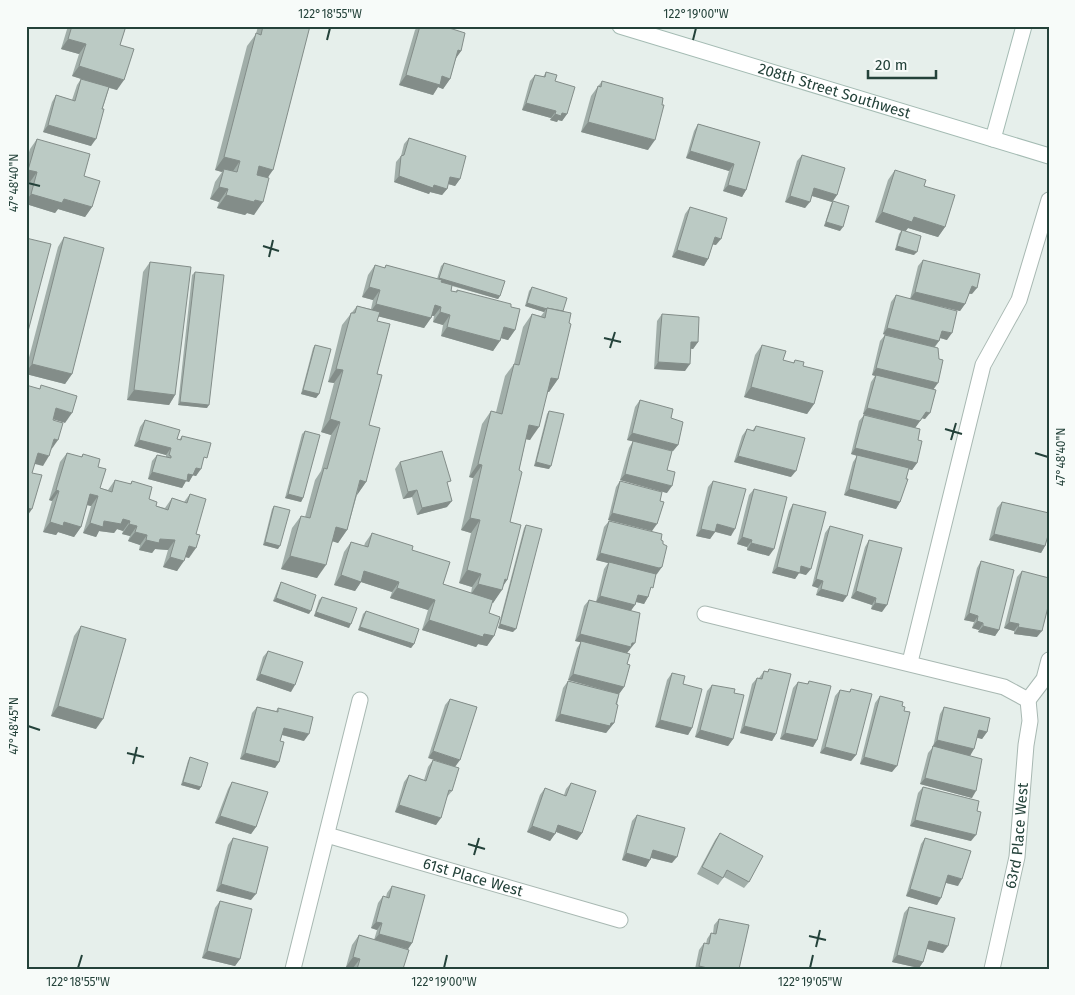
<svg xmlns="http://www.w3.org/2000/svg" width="1075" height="995" viewBox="0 0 1075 995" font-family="'Fira Sans',sans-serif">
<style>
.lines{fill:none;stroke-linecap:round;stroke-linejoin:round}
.street-casing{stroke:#a8b8b2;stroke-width:17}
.secondary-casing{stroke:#a4bbb3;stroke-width:17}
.street{stroke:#fff;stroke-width:15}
.secondary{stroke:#fff;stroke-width:15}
.wall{fill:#a1aea9}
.shaded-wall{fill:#838d89}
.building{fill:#bbcac4;stroke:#838d89}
.ticks{fill:none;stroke:#24423a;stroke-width:2}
.labels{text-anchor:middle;stroke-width:5;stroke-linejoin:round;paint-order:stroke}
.street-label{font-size:15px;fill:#24423a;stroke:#f7fbf9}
.neatline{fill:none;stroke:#24423a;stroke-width:2}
.ticks-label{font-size:12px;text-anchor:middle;fill:#24423a}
</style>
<rect width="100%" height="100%" fill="#e6efeb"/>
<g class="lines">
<defs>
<g id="street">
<path d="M705 614 1004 687 1028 700"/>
<path d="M910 662 983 365 1019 300 1049 200"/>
<path d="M1028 700 1044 679 1049 660"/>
<path id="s1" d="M327 835 620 920"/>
<path d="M293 969 360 700"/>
<path id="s2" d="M992 969 1017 857 1026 745 1030 721 1028 700"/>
</g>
<g id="secondary">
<path id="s3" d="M620 26 1049 156"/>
<path d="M993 139 1024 26"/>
</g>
</defs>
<use href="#street" class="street-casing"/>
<use href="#secondary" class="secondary-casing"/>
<use href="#street" class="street"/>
<use href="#secondary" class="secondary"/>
</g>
<g class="wall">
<path d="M68 26H126L120 45 117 90 109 88 91 146 43 132 52 102 56 95 72 100 77 85 81 79 72 76 79 54 61 49Z"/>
<path d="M258 26H310L268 178 254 215 247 213 245 215 217 208 219 202 210 199 215 182 222 172 215 170 247 46 256 34Z"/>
<path d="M418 26H443L461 51 456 58 450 79 443 89 438 87 433 95 399 85 415 30Z"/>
<path d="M546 72 555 81 567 114 562 121 558 120 557 122 550 120 551 118 522 110 530 81 535 75 543 77Z"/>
<path d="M602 81 648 150 581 132 591 96Z"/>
<path d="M698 124 760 142 746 190 742 197 723 191 729 171 686 158 694 131Z"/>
<path d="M409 138 460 179 455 186 448 184 447 189 442 195 430 192 429 194 394 182 396 162 401 156 404 144Z"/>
<path d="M37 139 84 176 92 207 85 217 58 209 55 213 26 204V196L30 182 26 181V162L30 149Z"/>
<path d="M802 155 837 195 833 201 840 231 824 226 831 204 832 202 812 196 805 208 785 202 797 161Z"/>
<path d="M895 170 924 186 945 227 938 237 908 228 905 231 914 255 895 250 899 234 902 230 904 231 875 222 888 180Z"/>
<path d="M690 207 716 245 713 244 708 259 704 266 672 257 685 214Z"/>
<path d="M64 237 72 374 65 384 26 374V369L58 247Z"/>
<path d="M923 260 972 294H969L965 304 960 311 940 306 947 340 940 338 939 341 935 347 933 390 925 419 922 418 915 428 918 440 917 463 912 470 908 469 900 502 896 509 844 495 853 462 857 456 851 454 859 421 864 415 863 414 871 382 875 376 872 375 880 341 885 335 883 334 891 302 896 295 910 299 918 266Z"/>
<path d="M150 262 175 395 169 405 127 400 143 272Z"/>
<path d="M444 263 500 296 498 299 452 286 451 291 456 292 457 290 511 307 515 330 508 340 501 338 493 351 441 336 443 325 433 322 434 316H432L431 318 424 328 378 316 377 321V374L369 425 366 482 357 495 347 530 338 543 333 541 317 578 281 569 292 528 301 516 305 517 315 480 321 471 331 435 321 432 334 383 328 382 342 325 357 306 371 309 373 300 362 297 368 275 375 265 384 268 386 265 437 279 441 266Z"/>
<path d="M195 272 207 408 178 405 192 275Z"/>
<path d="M532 287 563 311 558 379 549 392H548L530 440 526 439 519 470 510 522 507 580 493 603H492L489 613 494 636 487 646 478 644 476 647 422 630 428 610 390 598 392 592 361 582 355 591 334 585 344 552 351 542 364 546 365 543 372 533 412 550 443 584 471 593 472 587 459 583 471 533 461 530 473 478 469 477 482 424 491 411 496 412 505 376 514 364 523 327 532 314 541 316 544 312 525 306 529 291Z"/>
<path d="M662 314 698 342 693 349 691 348 685 371 654 369 657 321Z"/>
<path d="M315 345 319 394 316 398 301 394 313 348Z"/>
<path d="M762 345 783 360 793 363 795 360 803 366 814 404 807 414 744 397 755 355Z"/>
<path d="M640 400 671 418 678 445 673 451 637 442 667 470V493L620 480 629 448 633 441 627 440 635 407Z"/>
<path d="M549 411V469L534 466 547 414Z"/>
<path d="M145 420 177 439 179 440 182 436 202 465 196 476 193 475 189 482 186 481 182 488 148 479 152 461 157 455 166 457V455L134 446 140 427Z"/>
<path d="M756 426 791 477 734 462 742 436 747 429 752 431Z"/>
<path d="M305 431 303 498 301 502 285 498 302 434Z"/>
<path d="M67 453 81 457 83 454 98 467 100 488 108 490 115 480 130 484 132 481 149 499 156 506 165 508 172 498 184 502 190 494 189 558 185 557 177 571 163 567 168 550 155 549 152 553 139 550 140 545 128 541 130 536 122 534 123 531 117 529 114 533 99 531 96 537 83 533 91 506 87 505 81 527 74 537 58 532 56 535 43 532 52 501 49 500 60 462Z"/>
<path d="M400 462 448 485 447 507 417 515 412 497 403 499 395 469Z"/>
<path d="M620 481 660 501 652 531 608 520 616 487Z"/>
<path d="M713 481 731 536 715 532 710 539 696 536 708 487Z"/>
<path d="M754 489 769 556 747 550V547L737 544 749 495Z"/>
<path d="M1002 502 1045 546 1041 553 989 540 997 508Z"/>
<path d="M793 504 806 575 799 573 795 579 772 573 789 511Z"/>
<path d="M274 506 278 549 263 545 272 509Z"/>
<path d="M609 521 661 540 657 574H655L648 597 644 604 636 602 631 610 630 650H629L627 653V664L624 687 619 694 614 723 606 733 555 721 563 688 568 681 611 691 568 680 577 648 581 642 575 641 584 606 589 600 596 602 604 569 608 563 596 560 604 527Z"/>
<path d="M526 525 513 632 498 628 524 528Z"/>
<path d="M830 526 843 602 816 595 818 588 812 586 825 533Z"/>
<path d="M869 540 882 612 871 609 872 605 851 598 865 547Z"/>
<path d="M981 561 999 630 995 636 978 632 979 630 972 628 974 622 964 620 977 568Z"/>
<path d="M1022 571 1037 637 1014 634V631L1004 628 1017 577Z"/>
<path d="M281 582 309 614 273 601 279 586Z"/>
<path d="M322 597 349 628 314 616 319 600Z"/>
<path d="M366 611 414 644 411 648 358 630 363 614Z"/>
<path d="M81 626 96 729 51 716 74 636Z"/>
<path d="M268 651 291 692 256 680 263 657Z"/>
<path d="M769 669 776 734 772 741 740 733 752 684 757 678H759L764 671 767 672Z"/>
<path d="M672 673 683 684 692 728 688 735 655 727 667 680Z"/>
<path d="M809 681 817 740 813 747 780 739 793 688 798 682 807 684Z"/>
<path d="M712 685 734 693 733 739 728 746 695 737 707 691Z"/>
<path d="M851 689 856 755 851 761 820 753 835 696 840 690 849 692Z"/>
<path d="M880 696 902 706 892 772 860 764 875 703Z"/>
<path d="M450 699 477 707 428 758 445 705Z"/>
<path d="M257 707 276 711 278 708 304 741 282 735 280 741 279 762 275 768 240 759 252 713Z"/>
<path d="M944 707 987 732 982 739 977 737 970 756 972 798 920 784 928 753 933 747 940 714Z"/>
<path d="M190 757 201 787 199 790 181 785 188 761Z"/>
<path d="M433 760 452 791 447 797 436 825 395 812 404 782 409 775 424 780 428 767Z"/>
<path d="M232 782 256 827 251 834 215 823 228 789Z"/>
<path d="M571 783 582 833 577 840 556 832 550 841 527 832 540 795 545 788 564 795 566 789Z"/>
<path d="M923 787 977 811 971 841 910 826 918 793Z"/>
<path d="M637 815 672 863 651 858 646 867 622 860 632 821Z"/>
<path d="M720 833 749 882 744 888 724 877 718 885 697 874 715 840Z"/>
<path d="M233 838 251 900 216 891 228 845Z"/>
<path d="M925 838 958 886 946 883 937 905 906 896 921 844Z"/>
<path d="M392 886 412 943 408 949 403 969H353L346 967 352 945 359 935 374 940 377 930 371 928 378 903 383 896 386 897 387 893Z"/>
<path d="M220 901 240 959 235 966 202 958 215 908Z"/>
<path d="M909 907 943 953 927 949 923 962 919 968 892 962 904 913Z"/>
<path d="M719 919 739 969H695L699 950 704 943 706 944 707 939 711 933H713L714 925Z"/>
</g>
<g class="shaded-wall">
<path d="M68 39 86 44 79 54 61 49Z"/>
<path d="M458 50 461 51 454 61Z"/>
<path d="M79 66 124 80 117 90 72 76Z"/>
<path d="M406 75 442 76 450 79 443 89 438 87 433 95 399 85Z"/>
<path d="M526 103 556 111 551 118 522 110Z"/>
<path d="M562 113 567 114 562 121 558 120 557 122 550 120 555 114Z"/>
<path d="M588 122 655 140 648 150 581 132Z"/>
<path d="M48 125 96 139 91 146 43 132Z"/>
<path d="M690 151 734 164 729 171 686 158Z"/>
<path d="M224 157 240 161 231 174 224 169 222 172 215 170Z"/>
<path d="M259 166 273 170 264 183 250 179Z"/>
<path d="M28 170 37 172 30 182 26 181V172Z"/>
<path d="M399 176 434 185 447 189 442 195 430 192 429 194 394 182Z"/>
<path d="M450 177 460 179 455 186 445 183Z"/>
<path d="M728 185 746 190 742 197 723 191Z"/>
<path d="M219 187 228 189 219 202 210 199Z"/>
<path d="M814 188 837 195 832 202 809 195Z"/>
<path d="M31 194 64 199 92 207 85 217 58 209 55 213 26 204V201Z"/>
<path d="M226 195 255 200 263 202 254 215 247 213 245 215 217 208Z"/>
<path d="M790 196 810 202 805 208 785 202Z"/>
<path d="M882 212 914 217 945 227 938 237 908 228 905 232 875 222Z"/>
<path d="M826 222 843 227 840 231 824 226Z"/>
<path d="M715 237 721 239 716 245 710 244Z"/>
<path d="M897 246 917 252 914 255 895 250Z"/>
<path d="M677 250 708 259 704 266 672 257Z"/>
<path d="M439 278 500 296 498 299 437 281Z"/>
<path d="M972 286 977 288 972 294 967 293Z"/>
<path d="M369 287 380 290 373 300 362 297Z"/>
<path d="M915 292 965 304 960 311 910 299Z"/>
<path d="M527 303 546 309 544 312 525 306Z"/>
<path d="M376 304 431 318 424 328 369 314Z"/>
<path d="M435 305 441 307 434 316 428 315Z"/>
<path d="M440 312 450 315 443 325 433 322Z"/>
<path d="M447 327 500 341 493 351 441 336Z"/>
<path d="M504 327 515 330 508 340 497 337Z"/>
<path d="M887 328 939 341 934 347 883 334Z"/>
<path d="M942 331 952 333 947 340 937 337Z"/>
<path d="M691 342H698L693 349 686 348Z"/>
<path d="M658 362 690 364 685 371 654 369Z"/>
<path d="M32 364 72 374 65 384 26 374V372Z"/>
<path d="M876 368 938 383 933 390 872 375Z"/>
<path d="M336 369 343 370 334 383 328 382Z"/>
<path d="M551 378 558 379 549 392 542 391Z"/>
<path d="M751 387 814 404 807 414 744 397Z"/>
<path d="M134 390 175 395 169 405 127 400Z"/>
<path d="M303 390 319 394 316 398 301 394Z"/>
<path d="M180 402 209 405 207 408 178 405Z"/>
<path d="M56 408 72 413 65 423 49 418Z"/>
<path d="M867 408 920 421 915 428 863 414Z"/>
<path d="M926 412 930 413 925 419 921 418Z"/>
<path d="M330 419 340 422 331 435 321 432Z"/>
<path d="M529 425 539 427 530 440 520 438Z"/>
<path d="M632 433 678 445 673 451 627 440Z"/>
<path d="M54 439 58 440 51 450Z"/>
<path d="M139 440 171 448 166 455 134 446Z"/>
<path d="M855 448 917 463 912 470 851 454Z"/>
<path d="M38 453 49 456 43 466 31 463Z"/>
<path d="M738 456 796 471 791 477 734 462Z"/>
<path d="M536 462 551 466 549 469 534 466Z"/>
<path d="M478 464 482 465 473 478 469 477Z"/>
<path d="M196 468 201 469 196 476 191 475Z"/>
<path d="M152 472 188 474 193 475 189 482 186 481 182 488 148 479Z"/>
<path d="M625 474 672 486 667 493 620 480Z"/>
<path d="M360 480 366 482 357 495Z"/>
<path d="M849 489 900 502 896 509 844 495Z"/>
<path d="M56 490 59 491 52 501 49 500Z"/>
<path d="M417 490 412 497 403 499 408 492Z"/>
<path d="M90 494 98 496 91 506 83 504Z"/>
<path d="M288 494 303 498 301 502 285 498Z"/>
<path d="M452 501 447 507 417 515 422 508Z"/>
<path d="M26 508 32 509 26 518Z"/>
<path d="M612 513 657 524 652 531 608 520Z"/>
<path d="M470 518 480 520 471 533 461 530Z"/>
<path d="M123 519 130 521 123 531 117 529 114 533 99 531 96 537 83 533 90 523Z"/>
<path d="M50 522H64L81 527 74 537 58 532 56 535 43 532Z"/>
<path d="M129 524 137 526 130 536 122 534Z"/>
<path d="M717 524 735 529 731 536 713 531Z"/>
<path d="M336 527 347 530 338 543 328 540Z"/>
<path d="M701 529 715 532 710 539 696 536Z"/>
<path d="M135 532 147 535 140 545 128 541Z"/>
<path d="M994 534 1045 546 1041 553 989 540Z"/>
<path d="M742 537 752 540 747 547 737 544Z"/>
<path d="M160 539 175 540 168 550 155 549 152 553 139 550 146 540Z"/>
<path d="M265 542 280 546 278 549 263 545Z"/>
<path d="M751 543 774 549 769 556 747 550Z"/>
<path d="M189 546 196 548 189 558 182 556Z"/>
<path d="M600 553 662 567 657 574 655 575 596 560Z"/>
<path d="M290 556 326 565 317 578 281 569Z"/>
<path d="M170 557 184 561 177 571 163 567Z"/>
<path d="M801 566 811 569 806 575 799 573 795 579 772 573 777 567Z"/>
<path d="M467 570 481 574 472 587 459 583Z"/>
<path d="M364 571 399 582 392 592 361 582 355 591 334 585 341 575Z"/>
<path d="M505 579 507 580 500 590H502L493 603 469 597 478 584Z"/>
<path d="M816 579 823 581 818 588 812 586Z"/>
<path d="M397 588 435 600 428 610 390 598Z"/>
<path d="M821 589 847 596 843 602 816 595Z"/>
<path d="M856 591 876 598 872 605 851 598Z"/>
<path d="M638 595 648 597 644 604 633 601Z"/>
<path d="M600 596 635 605 630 612 595 603Z"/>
<path d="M276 598 311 611 309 614 273 601Z"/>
<path d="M875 603 887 605 882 612 871 609Z"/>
<path d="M316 612 351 624 349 628 314 616Z"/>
<path d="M969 613 978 616 974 622 964 620Z"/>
<path d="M429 620 494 636 487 646 478 644 476 647 422 630Z"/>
<path d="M977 621 983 623 979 630 972 628Z"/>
<path d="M1009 622 1019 624 1014 631 1004 628Z"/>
<path d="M500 624 516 629 513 632 498 628Z"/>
<path d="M983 626 999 630 995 636 978 632Z"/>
<path d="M360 627 414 644 411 648 358 630Z"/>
<path d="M1018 627 1042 631 1037 637 1014 634Z"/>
<path d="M580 634 632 643H635L627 653 575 641Z"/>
<path d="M260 674 295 685 291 692 256 680Z"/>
<path d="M573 674 624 687 619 694 568 680Z"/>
<path d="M58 706 103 719 96 729 51 716Z"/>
<path d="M560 714 611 723H614L606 733 555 721Z"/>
<path d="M660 720 692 728 688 735 655 727Z"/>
<path d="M744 726 776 734 772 741 740 733Z"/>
<path d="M284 728 309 734 304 741 279 734Z"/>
<path d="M700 730 733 739 728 746 695 737Z"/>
<path d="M979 730 987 732 982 739 974 737Z"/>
<path d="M785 733 817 740 813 747 780 739Z"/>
<path d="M937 740 974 749 970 756 932 747Z"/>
<path d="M825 747 856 755 851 761 820 753Z"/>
<path d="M433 751 460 760 455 767 428 758Z"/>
<path d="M245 753 279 762 275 768 240 759Z"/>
<path d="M864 757 897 766 892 772 860 764Z"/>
<path d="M925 778 976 791 972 798 920 784Z"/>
<path d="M183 782 201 787 199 790 181 785Z"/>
<path d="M399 805 441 818 436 825 395 812Z"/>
<path d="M220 816 256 827 251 834 215 823Z"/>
<path d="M915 820 976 835 971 841 910 826Z"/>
<path d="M558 825 582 833 577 840 554 831Z"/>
<path d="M532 826 555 834 550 841 527 832Z"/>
<path d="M653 850 677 857 672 863 648 857Z"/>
<path d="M626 853 650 860 646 867 622 860Z"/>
<path d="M948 875 962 879 958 886 943 882Z"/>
<path d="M221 884 256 894 251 900 216 891Z"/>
<path d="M910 889 941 898 937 905 906 896Z"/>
<path d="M376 922 382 923 377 930 371 928Z"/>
<path d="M379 934 412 943 408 949 374 940Z"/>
<path d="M929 941 948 946 943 953 924 948Z"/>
<path d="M207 951 240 959 235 966 202 958Z"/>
<path d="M897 955 923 962 919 968 892 962Z"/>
<path d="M353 957 360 959 353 968 346 967Z"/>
<path d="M699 966 712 969H697Z"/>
</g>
<g class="building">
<path d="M72 26H126L120 45 134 49 124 80 79 66 86 44 68 39Z"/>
<path d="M263 26H310L273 170 259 166 257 175 269 178 263 202 255 200 254 202 226 195 228 189 219 187 224 169 237 172 240 161 224 157 256 33 261 35Z"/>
<path d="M420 26H443L465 33 461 51 458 50 450 79 442 76 440 85 406 75Z"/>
<path d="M546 72 557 75 555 81 575 87 567 114 562 113 561 116 555 114 556 111 526 103 535 75 545 77Z"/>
<path d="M81 79 109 87 102 109H104L96 139 48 125 56 95 75 101Z"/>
<path d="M602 81 663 98 662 105H664L655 140 588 122 598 86 601 87Z"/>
<path d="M698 124 760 142 746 190 728 185 734 164 690 151Z"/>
<path d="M409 138 466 156 460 179 450 177 447 189 434 185 433 188 399 176 401 156 404 155Z"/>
<path d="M37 139 90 154 84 176 100 181 92 207 64 199 62 203 31 194 37 172 28 170Z"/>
<path d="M802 155 845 168 837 195 814 188 810 202 790 196Z"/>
<path d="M895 170 926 180 924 186 955 195 945 227 914 217 912 222 882 212Z"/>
<path d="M833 201 849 206 843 227 826 222Z"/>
<path d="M690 207 727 218 721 239 715 237 708 259 677 250Z"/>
<path d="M902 230 921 236 917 252 897 246Z"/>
<path d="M64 237 104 248 72 374 32 364Z"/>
<path d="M26 238 51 244 26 339Z"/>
<path d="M923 260 980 274 977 288 972 286 965 304 915 292Z"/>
<path d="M150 262 191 267 175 395 134 390Z"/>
<path d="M444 263 505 281 500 296 439 278Z"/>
<path d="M375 265 385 268 386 265 442 280 441 282 452 285 451 291 457 292V290L511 304V307L520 309 515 330 504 327 500 341 447 327 450 315 440 312 441 307 435 305 431 318 376 304 380 290 369 287Z"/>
<path d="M195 272 224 275 209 405 180 402Z"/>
<path d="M532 287 567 298 563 311 547 308V309L527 303Z"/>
<path d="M896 295 957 311 952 333 942 331 939 341 887 328Z"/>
<path d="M357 306 380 312 377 321 390 324 377 374 382 375 369 425 380 428 366 482 360 480 347 530 336 527 326 565 290 556 301 516 310 518 324 468 327 469 340 422 330 419 343 370 336 369 351 313H355Z"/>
<path d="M547 308 571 313 569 323 571 324 558 379 551 378 539 427 529 425 519 470 522 472 510 522 521 525 507 580 505 579 502 590 478 584 481 574 467 570 480 520 470 518 482 465 478 464 491 411 502 414 514 364 519 365 532 314 545 318Z"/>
<path d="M662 314 699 317 698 342H691L690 364 658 362Z"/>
<path d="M885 335 938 348 939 359 943 360 938 383 876 368Z"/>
<path d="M315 345 331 349 319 394 303 390Z"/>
<path d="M762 345 786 351 783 360 794 363 795 360 804 362 803 366 823 371 814 404 751 387Z"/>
<path d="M876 375 936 390 930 413 926 412 920 421 867 408Z"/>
<path d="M26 385 40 389 41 385 77 396 72 413 56 408 53 420 63 423 58 440 54 439 49 456 38 453 32 473 42 475 32 509 26 508Z"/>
<path d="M640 400 673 409 671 418 683 422 678 445 632 433Z"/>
<path d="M549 411 564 414 551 466 536 462Z"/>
<path d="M864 415 920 429 918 440 922 441 917 463 855 448Z"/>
<path d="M145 420 180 430 177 439 181 440 182 436 211 443 207 458 204 457 201 469 196 468 193 475 188 474 187 481 152 472 157 455 171 458V456L169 455 171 448 139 440Z"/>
<path d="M756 426 805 438 796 471 738 456 747 429 754 431Z"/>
<path d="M305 431 320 435 303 498 288 494Z"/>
<path d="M633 441 672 451 667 470 675 472 672 486 625 474Z"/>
<path d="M442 451 451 481 447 482 452 501 422 508 417 490 408 492 400 462Z"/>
<path d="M67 453 82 457 83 454 100 459 98 467 106 469 100 488 112 492 115 480 131 484 132 481 152 487 149 499 157 502 156 506 168 510 172 498 187 503 190 494 206 499 196 534 200 535 196 548 189 546 184 561 170 557 175 540 160 539 159 543 146 540 147 535 135 532 137 526 129 524 130 521 123 519 121 524 104 521 103 527 90 523 98 496 90 494 81 527 64 522 63 526 50 522 59 491 56 490Z"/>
<path d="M857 455 909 468 906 479H908L900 502 849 489Z"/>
<path d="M620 481 662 492 660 501 664 502 657 524 612 513Z"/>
<path d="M713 481 746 489 735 529 717 524 715 532 701 529Z"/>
<path d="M754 489 787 497 774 549 751 543 752 540 742 537Z"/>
<path d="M1002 502 1049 513V532L1045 546 994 534Z"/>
<path d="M793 504 826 512 811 569 801 566 800 573 777 567Z"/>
<path d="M274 506 290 510 280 546 265 542Z"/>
<path d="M609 521 662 534 661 540 663 541V544L667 546 662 567 659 568 600 553Z"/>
<path d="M526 525 542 529 516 629 500 624Z"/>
<path d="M830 526 863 535 847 596 821 589 823 581 816 579Z"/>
<path d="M372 533 413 546 412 550 450 562 443 584 493 600 489 613 500 617 494 636 484 634 483 637 429 620 435 600 397 588 399 582 364 571 361 582 341 575 351 542 368 547Z"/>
<path d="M869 540 902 548 887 605 875 603 876 598 856 591Z"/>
<path d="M981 561 1014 570 999 630 983 626V623L977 621 978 616 969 613Z"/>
<path d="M609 562 656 574 653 588 651 587 648 597 638 595 635 605 600 596Z"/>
<path d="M1022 571 1049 578V603L1042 631 1018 627 1019 624 1009 622Z"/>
<path d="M281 582 316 595 311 611 276 598Z"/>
<path d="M322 597 357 608 351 624 316 612Z"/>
<path d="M589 600 640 613 635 643H632L631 647 580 634Z"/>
<path d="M366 611 419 629 414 644 360 627Z"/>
<path d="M81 626 126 639 103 719 58 706Z"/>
<path d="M581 641 630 654 627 664 630 665 624 687 573 674Z"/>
<path d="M268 651 303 662 295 685 260 674Z"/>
<path d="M769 669 791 674 776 734 744 726 757 678 762 679 764 671 768 672Z"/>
<path d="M672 673 685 676 683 684 702 689 692 728 660 720Z"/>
<path d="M568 681 619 694 616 704 618 705 614 723H611L610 726 560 714Z"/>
<path d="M809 681 831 686 817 740 785 733 798 682 808 684Z"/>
<path d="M712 685 735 689 734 693 744 695 733 739 700 730Z"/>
<path d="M851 689 872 694 856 755 825 747 840 690 850 692Z"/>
<path d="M880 696 903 702 902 706 905 707 904 711 910 712 897 766 864 757Z"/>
<path d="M450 699 477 707 460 760 433 751Z"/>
<path d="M257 707 278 712V708L313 717 309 734 284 728 280 741 284 742 279 762 245 753Z"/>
<path d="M944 707 990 718 987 732 979 730 974 749 937 740Z"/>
<path d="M933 746 982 759 976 791 925 778Z"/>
<path d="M190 757 208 763 201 787 183 782Z"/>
<path d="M433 760 459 768 452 791 449 790 441 818 399 805 409 775 426 781Z"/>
<path d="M232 782 268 792 256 827 220 816Z"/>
<path d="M571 783 596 791 582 833 558 825 555 834 532 826 545 788 566 796Z"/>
<path d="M923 787 979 801 977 811 981 812 976 835 915 820Z"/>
<path d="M637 815 685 828 677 857 653 850 650 860 626 853Z"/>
<path d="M720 833 763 856 749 882 727 870 723 878 702 867Z"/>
<path d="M233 838 268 847 256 894 221 884Z"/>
<path d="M925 838 971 851 962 879 948 875 941 898 910 889Z"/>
<path d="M392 886 425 895 412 943 379 934 382 923 376 922 383 896 389 898Z"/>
<path d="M220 901 252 909 240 959 207 951Z"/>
<path d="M909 907 955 918 948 946 929 941 923 962 897 955Z"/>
<path d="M719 919 749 925 739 969H712L699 966 704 943 709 944 711 933 716 934Z"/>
<path d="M359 935 409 950 403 969H357L360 959 353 957Z"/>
</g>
<path class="ticks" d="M327 40 330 28M693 40 696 28M28 183 40 186M263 246 279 251M269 257 273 240M604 338 621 342M610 348 615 332M945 429 962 434M951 440 956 423M1035 453 1048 457M28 726 40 730M127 753 144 757M133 764 137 747M468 844 485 849M474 855 479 838M809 936 826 940M816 947 820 930M78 968 82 955M444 968 447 955M810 968 813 955"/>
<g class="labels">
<g class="street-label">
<text dy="5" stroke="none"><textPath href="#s3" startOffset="224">208th Street Southwest</textPath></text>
<text dy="5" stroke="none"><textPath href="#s2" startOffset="136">63rd Place West</textPath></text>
<text dy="5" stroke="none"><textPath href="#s1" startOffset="152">61st Place West</textPath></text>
</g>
</g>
<rect width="1075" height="995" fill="none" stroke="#f7fbf9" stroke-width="55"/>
<path d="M868 70v8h68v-8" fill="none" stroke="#24423a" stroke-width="2.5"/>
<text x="875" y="70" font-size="15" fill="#24423a" stroke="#f7fbf9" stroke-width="4" paint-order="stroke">20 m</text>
<rect x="28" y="28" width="1020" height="940" class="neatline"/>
<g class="ticks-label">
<text x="330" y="18">122°18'55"W</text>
<text x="696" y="18">122°19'00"W</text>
<text transform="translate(14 183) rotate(-90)" y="4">47°48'40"N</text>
<text transform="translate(1061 457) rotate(-90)" y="4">47°48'40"N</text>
<text transform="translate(14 726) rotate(-90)" y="4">47°48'45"N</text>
<text x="78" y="986">122°18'55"W</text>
<text x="444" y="986">122°19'00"W</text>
<text x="810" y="986">122°19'05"W</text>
</g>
</svg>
